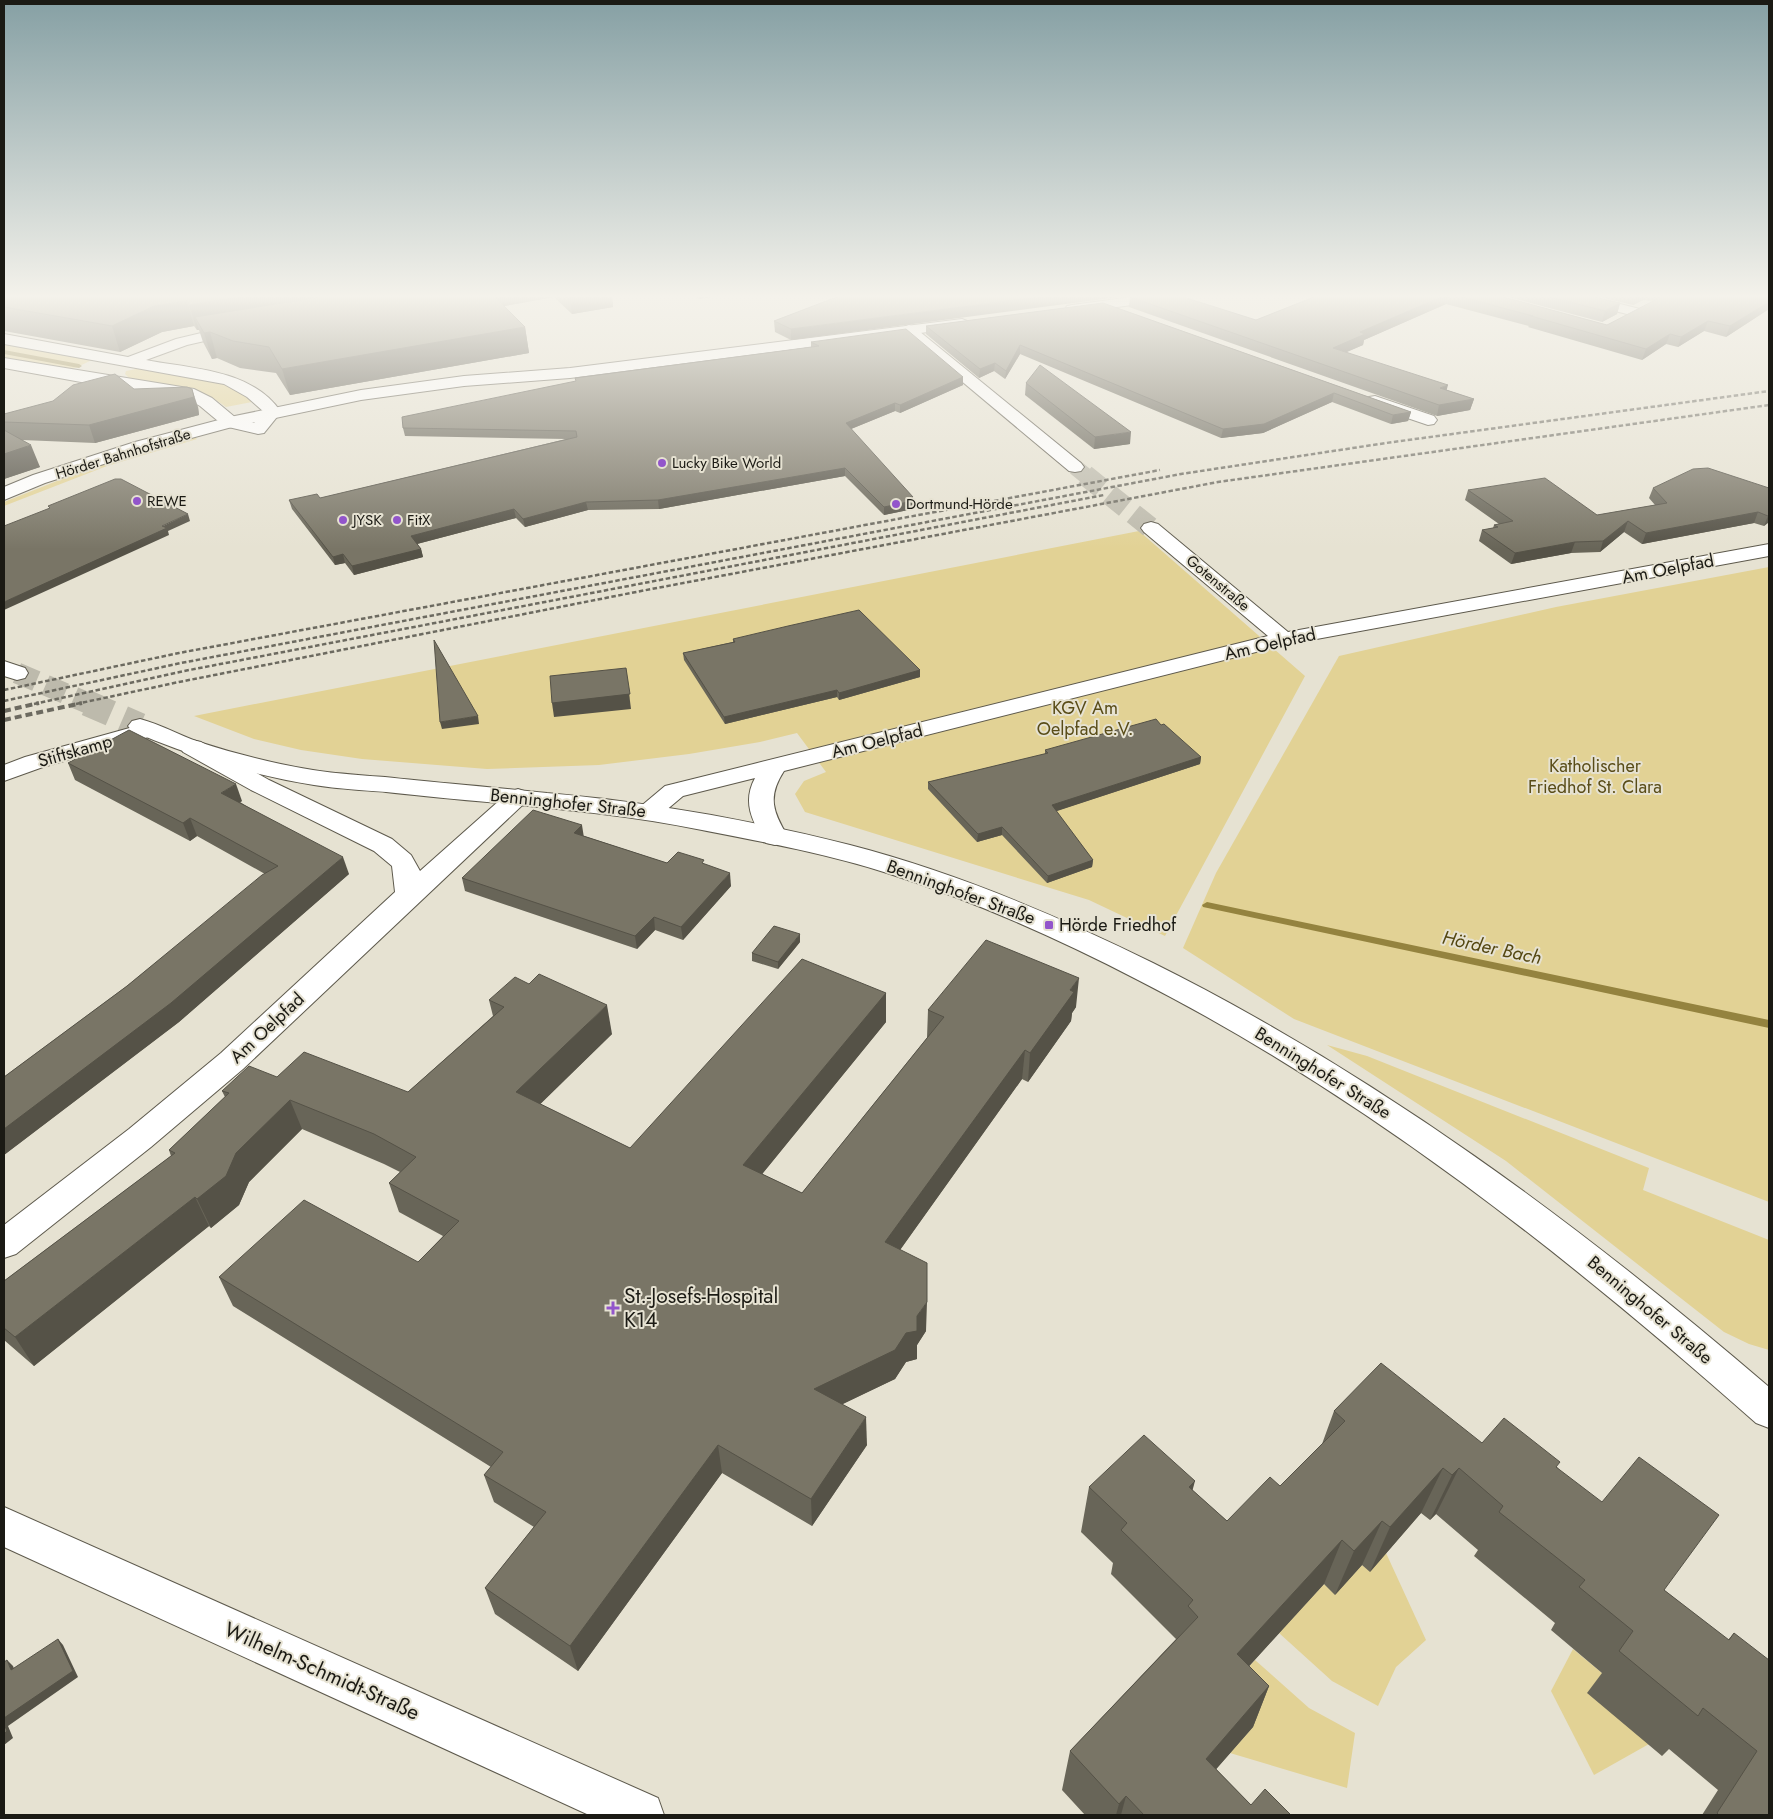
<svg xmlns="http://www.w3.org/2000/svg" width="1773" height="1819" viewBox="0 0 1773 1819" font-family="Jost,sans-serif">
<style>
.green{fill:#e2d295}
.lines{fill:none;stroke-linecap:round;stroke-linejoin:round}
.stream{fill:#94833f;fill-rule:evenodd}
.street-tunnel-far1{stroke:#bdbaac;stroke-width:16;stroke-dasharray:16 8;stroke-linecap:butt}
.street-tunnel{stroke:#bdbaac;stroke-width:21;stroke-dasharray:21 10;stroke-linecap:butt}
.secondary-tunnel-far1{stroke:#bdbaac;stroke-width:21;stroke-dasharray:21 10;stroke-linecap:butt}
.secondary-tunnel{stroke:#bdbaac;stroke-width:26;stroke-dasharray:26 13;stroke-linecap:butt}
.street-casing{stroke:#5d594c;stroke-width:2}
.secondary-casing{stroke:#5d594c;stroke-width:2}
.street{fill:#fff;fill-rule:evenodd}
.secondary{fill:#fff;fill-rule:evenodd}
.rail-far1{stroke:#6c6a60;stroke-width:2.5;stroke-dasharray:4.5 2.5;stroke-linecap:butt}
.rail{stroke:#6c6a60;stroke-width:4;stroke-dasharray:7 4;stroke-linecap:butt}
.wall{fill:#686558}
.shaded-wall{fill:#555247}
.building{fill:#797566;stroke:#555247}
.poi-dot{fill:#9255cb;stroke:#e6e2d2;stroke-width:2}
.labels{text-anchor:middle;stroke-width:4;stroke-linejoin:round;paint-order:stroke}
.far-street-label{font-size:15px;fill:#1b1a14;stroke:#e6e2d2}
.far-poi-label{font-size:15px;fill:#1b1a14;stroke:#e6e2d2;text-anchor:start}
.street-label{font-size:18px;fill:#1b1a14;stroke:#e6e2d2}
.park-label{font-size:18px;fill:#594c17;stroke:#e6e2d2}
.poi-label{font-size:18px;fill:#1b1a14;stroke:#e6e2d2;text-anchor:start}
.water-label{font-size:19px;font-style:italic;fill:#544711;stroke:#e6e2d2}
.near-poi-label{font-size:21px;fill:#1b1a14;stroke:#e6e2d2;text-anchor:start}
.near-street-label{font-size:21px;fill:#1b1a14;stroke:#e6e2d2}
</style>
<rect width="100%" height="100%" fill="#e6e2d2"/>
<g class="green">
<path d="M4 344 92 360 67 372 4 359Z"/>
<path d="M141 368C179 374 223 375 252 402L226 407C201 387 169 386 138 381L129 378 125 374 126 371Z"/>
<path d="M194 436 197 439 107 466 4 506V502L110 460Z"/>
<path d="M1139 531 1305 676 1165 936 1089 900 805 812 795 794 804 781 826 772 797 733 760 742 689 754 599 765 487 769 362 759 301 750 254 739 194 716Z"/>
<path d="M1769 567V1202L1294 1019 1183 948 1216 873 1339 656 1556 607Z"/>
<path d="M1327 1045 1367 1056 1649 1168 1643 1190 1769 1240V1350L1749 1344 1724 1332 1506 1161Z"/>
<path d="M1386 1553 1426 1640 1396 1667 1378 1706 1332 1681 1279 1633 1324 1584 1335 1594 1362 1565 1370 1571Z"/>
<path d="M1573 1649 1602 1673 1649 1744 1594 1775 1551 1691Z"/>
<path d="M1255 1660 1309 1708 1355 1733 1347 1788 1230 1753 1253 1727 1222 1696Z"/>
</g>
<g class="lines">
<g class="stream">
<path d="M4 350 79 364 82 366 79 368 4 354Z"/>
<path d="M1207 902 1769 1020V1028L1203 907 1202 905Z"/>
</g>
<path class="street-tunnel-far1" d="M1075 467 1086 476"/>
<path class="street-tunnel" d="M1085 475 1151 528"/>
<path class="secondary-tunnel-far1" d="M17 673 90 704"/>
<path class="secondary-tunnel" d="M87 703 140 726"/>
<defs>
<g id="street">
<path d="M1561 295H1584L1640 309 1642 312 1640 315 1635 316 1563 298Z"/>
<path d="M239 324 244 326 247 329 244 332 187 345 146 360C192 369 252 369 281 412L264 433 258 434 224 426 200 406 184 397 92 384 4 368V358L194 389 212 398 236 418 254 423 264 412 247 397 224 384 4 344V334L128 357 176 339Z"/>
<path d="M909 325 914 327 1081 463 1084 467 1081 471 1075 472 1069 471 904 333 901 330 904 327Z"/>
<path d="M1375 396 1434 416 1437 420 1434 424 1428 425 1369 405 1367 401 1369 397Z"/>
<path d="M1151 522 1158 524 1288 632 1769 544V556L1284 645 784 771C767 797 773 812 788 837L784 843 775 845 766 843C752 822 742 802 755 778L683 796 658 817 649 820 640 817 636 812 640 807 665 786 1268 636 1144 532 1141 528 1144 524Z"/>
<path d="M144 724 152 726 156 731 152 736 43 767 4 781V765L25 757Z"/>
<path d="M192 740 201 742 269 780 392 839 411 855 420 871 509 792 518 789 527 792 531 797 243 1069 151 1147 16 1254 4 1258V1225L129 1129 221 1053 395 892 392 866 374 851 251 790 183 752 180 747 183 742Z"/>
<path d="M4 1507 658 1798 664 1815H589L4 1547Z"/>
</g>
<g id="secondary">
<path d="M1147 295H1184L1182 298 1177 299 1072 313 1067 312 1065 309 1067 306 1072 305Z"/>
<path d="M962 319 967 321 970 324 967 327 570 378 464 386 361 400 232 427 147 450 45 483 4 500V487L33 475 135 442 230 417 361 390 464 376 570 368Z"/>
<path d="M4 661 25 668 28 673 25 678 17 680 4 676Z"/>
<path d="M140 719C160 724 179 735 199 742 236 754 275 764 313 770 337 774 361 775 385 777 439 783 493 787 547 793 649 802 751 820 850 845 955 872 1056 915 1153 963 1378 1075 1579 1224 1769 1387V1428L1756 1423C1565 1254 1365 1096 1138 980 1057 938 974 901 887 873 827 854 764 842 702 830 598 809 492 804 386 792 362 790 338 789 314 785 251 775 190 756 132 731L128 726 132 721Z"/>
</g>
</defs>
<use href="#street" class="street-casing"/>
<use href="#secondary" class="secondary-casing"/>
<use href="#street" class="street"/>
<use href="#secondary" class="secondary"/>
<g class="rail-far1">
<path d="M4 690 179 653 1160 470"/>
<path d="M4 701 181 663 1181 474 1386 443 1769 391"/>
<path d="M34 704 184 671 1104 495"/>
<path d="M76 704 179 682 641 591 1218 482 1769 405"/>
</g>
<g class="rail">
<path d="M4 711 39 703"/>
<path d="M4 720 82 703"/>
</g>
</g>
<g class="wall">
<path d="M4 295H612L613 307 572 314 554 297 504 306 525 327 529 353 290 395 276 373 240 368 217 358 212 359 203 342 199 330H197L194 326 162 332 120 352 4 331Z"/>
<path d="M693 295H725L699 299Z"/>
<path d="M842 295 791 340 775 332 774 321Z"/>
<path d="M1319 295H1496L1607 325 1654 301 1643 300 1633 305 1591 295H1769V309L1726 337 1704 331 1678 347 1666 344 1642 360 1528 327 1529 326 1446 304 1364 340 1363 345 1346 352 1447 390 1474 399 1470 410 1437 416 1129 307 1130 297 1256 320Z"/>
<path d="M1501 295H1586L1620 303 1617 314 1602 322Z"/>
<path d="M1103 303 1411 412 1408 421 1391 424 1332 402 1263 433 1221 438 1020 354 1005 379 994 371 979 378 926 334V326Z"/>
<path d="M811 342 963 377V385L900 413 895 411 851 429 913 500V509L884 515 845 476 659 509 588 510 525 527 516 518 417 544 421 549 423 557 354 575 345 563 335 565 292 509 289 500 320 498 566 439 405 436 403 428 774 352 811 347Z"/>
<path d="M1026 383 1130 444 1094 449 1025 395Z"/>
<path d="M134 389 198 407 199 415 95 443 22 440 40 467 4 479V414Z"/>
<path d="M1653 488H1769V522L1764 526 1754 523 1642 544 1624 532 1600 552 1571 553 1511 564 1479 541 1482 530 1493 528 1494 525 1499 524 1465 500 1468 490 1597 515 1655 505 1649 498Z"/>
<path d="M733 639 920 670V677L839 700 837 697 725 724 684 660 683 653 733 642Z"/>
<path d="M1045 750 1201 757 1200 764 1056 811 1093 860 1092 867 1047 883 1002 835 977 842 928 789V782L1045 754Z"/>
<path d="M68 763 242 801 240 802 349 874 179 1022 4 1155V1077L127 986 265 874 197 836 190 841 75 780Z"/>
<path d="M584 836 667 863 705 864 731 886 683 940 655 930 637 949 465 891 462 878Z"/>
<path d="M800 942 778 969 752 961V953Z"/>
<path d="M886 993V1022L762 1174 802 1193 927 1038 928 1010 1076 1007 1072 1013 1071 1021 1028 1082 1022 1079 900 1250 926 1331 917 1345V1359L906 1362 895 1379 842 1404 867 1445 812 1526 722 1473 578 1671 495 1614 485 1588 534 1527 494 1502 484 1475 491 1467 233 1306 219 1277 418 1262 443 1236 399 1212 389 1183 400 1172 384 1164 302 1129 249 1182 239 1205 211 1228 209 1226 34 1366 4 1340V1281L171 1156 169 1150 225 1097 222 1091 277 1077 408 1092 493 1016 489 1000 612 1034 540 1104 630 1148Z"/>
<path d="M1334 1411 1482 1443 1557 1467 1664 1590 1728 1640 1734 1633 1769 1815H1702L1718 1790 1669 1749 1662 1756 1587 1693 1602 1673 1551 1630 1555 1623 1474 1556 1478 1550 1436 1514 1430 1520 1421 1513 1370 1572 1362 1565 1335 1595 1324 1584 1249 1666 1269 1686 1253 1727 1216 1769 1251 1805 1291 1815H1085L1062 1790 1070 1751 1176 1639 1111 1574 1113 1563 1081 1532 1089 1487 1192 1490 1227 1521 1280 1486 1322 1444Z"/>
</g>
<g class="shaded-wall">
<path d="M255 295H416L195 317 199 330H197L189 305Z"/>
<path d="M484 295H554V297L487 309Z"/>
<path d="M570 295H612L613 307 572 314Z"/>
<path d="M699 295H725L699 299Z"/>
<path d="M1055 295H1134L791 340V329Z"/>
<path d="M1446 295H1448L1446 304 1364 340 1363 345 1331 359 1333 348 1360 332Z"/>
<path d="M1636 295H1645L1643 300 1633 305Z"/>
<path d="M187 301 194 326 162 332 120 352 112 326 154 306Z"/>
<path d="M1769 302V309L1726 337 1730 326Z"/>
<path d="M1620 303 1617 314 1602 322 1605 311Z"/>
<path d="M1708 321 1704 331 1678 347 1681 337Z"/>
<path d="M525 327 529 353 290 395 282 369Z"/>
<path d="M210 332 217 358 212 359 204 333Z"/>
<path d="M1670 334 1666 344 1642 360 1646 349Z"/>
<path d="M1020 345V354L1005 379 1006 371Z"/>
<path d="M995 363 994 371 979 378 980 369Z"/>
<path d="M963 377V385L900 413V405Z"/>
<path d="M1448 385 1445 396 1440 388Z"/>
<path d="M192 389 198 407 199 415 95 443 89 425Z"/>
<path d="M1334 393 1332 402 1263 433 1221 438 1223 429Z"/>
<path d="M1474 399 1470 410 1437 416 1439 405Z"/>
<path d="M895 403V411L846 431V423Z"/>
<path d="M1411 412 1408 421 1391 424 1393 415Z"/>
<path d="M1131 432 1130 444 1094 449 1095 437Z"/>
<path d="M31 445 40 467 4 479V454Z"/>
<path d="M845 468V476L659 509 658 500Z"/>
<path d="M910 497H913V509L884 515V507Z"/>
<path d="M586 502 588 510 525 527 523 519Z"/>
<path d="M514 509 516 518 413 545 411 536Z"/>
<path d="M1758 512 1754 523 1642 544 1646 533Z"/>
<path d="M188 514 190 521 168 531 169 535 4 610V602Z"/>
<path d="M1769 515V522L1764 526 1768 516Z"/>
<path d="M1628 521 1624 532 1600 552 1603 541Z"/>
<path d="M1575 542 1571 553 1511 564 1515 553Z"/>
<path d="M421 549 423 557 354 575 352 566Z"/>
<path d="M343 554 345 563 335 565 333 557Z"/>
<path d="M626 668 631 709 554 717 552 703Z"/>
<path d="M920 670V677L839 700V693Z"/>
<path d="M837 690V697L725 724 724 717Z"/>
<path d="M478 716 479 724 442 729 440 722Z"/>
<path d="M1201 757 1200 764 1051 813 1052 805Z"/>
<path d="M236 784 242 801 228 810 221 793Z"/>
<path d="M190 818 197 836 190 841 183 823Z"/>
<path d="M582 825 584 838 574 833Z"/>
<path d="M1002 827V835L977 842 978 834Z"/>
<path d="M343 857 349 874 179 1022 4 1155V1129Z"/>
<path d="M1093 860 1092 867 1047 883 1048 876Z"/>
<path d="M730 873 731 886 683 940 681 927Z"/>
<path d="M654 917 655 930 637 949 635 936Z"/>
<path d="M800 934V942L778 969V962Z"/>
<path d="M1079 978 1076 1007 1072 1013 1071 1021 1028 1082 1030 1053 1070 990Z"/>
<path d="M886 993V1022L746 1194 743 1165Z"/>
<path d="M607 1005 612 1034 523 1121 516 1092Z"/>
<path d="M1025 1050 1022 1079 885 1271V1242Z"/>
<path d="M290 1100 302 1129 249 1182 239 1205 211 1228 197 1199 236 1153Z"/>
<path d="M195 1197 209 1226 34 1366 15 1337Z"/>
<path d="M927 1302 926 1331 917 1345V1359L906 1362 895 1379 816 1417 814 1389 917 1316Z"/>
<path d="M866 1417 867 1445 812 1526 811 1499Z"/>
<path d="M718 1445 722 1473 578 1671 570 1646Z"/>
<path d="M1443 1468 1421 1513 1370 1572 1390 1527Z"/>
<path d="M1459 1468 1436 1514 1430 1520 1452 1475Z"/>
<path d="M1195 1481 1183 1526 1189 1487Z"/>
<path d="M1382 1521 1362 1565 1335 1595 1354 1551Z"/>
<path d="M1342 1540 1324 1584 1222 1696 1237 1654Z"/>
<path d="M58 1639 63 1645 78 1677 8 1726 13 1738 4 1745V1718Z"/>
<path d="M7 1660 13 1666 17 1677 11 1670Z"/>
<path d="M1269 1686 1253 1727 1191 1798 1206 1759Z"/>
<path d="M1126 1796 1121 1815H1116L1119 1804Z"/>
</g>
<g class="building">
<path d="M4 295H255L189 305 187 301 154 306 112 326 4 307Z"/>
<path d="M332 295H493L525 327 282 369 269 347 233 341 210 332 204 333 195 317Z"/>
<path d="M842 295H1055L791 329 774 321Z"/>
<path d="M1146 295H1177L1256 320 1319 295H1446L1360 332 1365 334 1333 348 1448 385 1440 388 1474 399 1439 405 1130 297Z"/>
<path d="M1454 295H1496L1607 325 1657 299 1660 296V295H1769V302L1730 326 1708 321 1681 337 1670 334 1646 349 1531 316H1533Z"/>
<path d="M1542 295H1586L1620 303 1605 311Z"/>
<path d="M1103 303 1411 412 1393 415 1334 393 1264 424 1223 429 1020 345 1006 371 995 363 980 369 926 326Z"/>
<path d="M906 329 963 377 900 405 895 403 846 423 913 497H910L913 501 884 507 845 468 658 500 586 502 523 519 514 509 411 536 421 549 352 566 343 554 333 557 289 500 317 494 320 498 577 437 576 431 403 428 402 417 576 381 575 378 774 352 819 346 811 342Z"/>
<path d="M1040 365 1131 432 1095 437 1026 383Z"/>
<path d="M115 374 134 389 187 387 192 389 194 397 89 425 4 422V414L53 401 73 385Z"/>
<path d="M4 430 31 445 4 454Z"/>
<path d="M1708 468 1769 488V515L1768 516 1758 512 1646 533 1628 521 1603 541 1575 542 1515 553 1482 530 1498 527 1494 525 1513 521 1468 490 1545 478 1597 515 1667 503 1653 488 1693 469Z"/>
<path d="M115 479H121L188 514 162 526 167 528 4 602V526L50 508 48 506Z"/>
<path d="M859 610 920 670 839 693 837 690 724 717 683 653 735 642 733 639 788 626Z"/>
<path d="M434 640 478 716 440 722Z"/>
<path d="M626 668 630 694 552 703 550 676Z"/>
<path d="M1156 719 1161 725 1164 724 1201 757 1052 805 1093 860 1048 876 1002 827 978 834 928 782 1048 753 1045 750Z"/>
<path d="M129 730 236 784 221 793 343 857 171 1003 4 1129V1077L127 986 262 875 278 866 190 818 183 823 68 763Z"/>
<path d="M533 810 582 825 574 833 667 863 678 852 704 860 702 863 730 873 681 927 654 917 635 936 462 878Z"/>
<path d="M774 926 800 934 778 962 752 953Z"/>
<path d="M986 940 1079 978 1070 990 1074 992 1030 1053 1025 1050 885 1242 927 1263V1302L917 1316V1331L906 1333 895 1350 814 1389 866 1417 811 1499 718 1445 570 1646 485 1588 546 1512 484 1475 503 1452 219 1277 304 1200 418 1262 459 1221 389 1183 416 1157 374 1134 290 1100 236 1153 226 1176 197 1199 195 1197 15 1337 4 1328V1281L175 1153 169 1150 229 1093 222 1091 249 1066 277 1077 304 1052 408 1092 504 1007 489 1000 515 977 529 984 539 974 607 1005 516 1092 630 1148 802 959 886 993 743 1165 802 1193 944 1017 928 1010Z"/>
<path d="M1381 1363 1482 1443 1504 1418 1560 1462 1556 1467 1602 1502 1639 1457 1719 1515 1664 1590 1729 1640 1734 1633 1769 1660V1815H1719L1717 1813 1757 1751 1703 1708 1698 1716 1619 1651 1633 1631 1579 1587 1585 1580 1499 1512 1503 1506 1459 1468 1452 1475 1443 1468 1390 1527 1382 1521 1354 1551 1342 1540 1237 1654 1269 1686 1206 1759 1251 1805 1265 1789 1291 1815H1144L1126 1796 1119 1804 1070 1751 1198 1617 1188 1606 1193 1600 1121 1530 1127 1523 1089 1487 1144 1435 1195 1481 1189 1487 1227 1521 1270 1477 1280 1486 1345 1421 1334 1411Z"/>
<path d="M58 1639 73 1671 4 1718V1662L7 1660 11 1670Z"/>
<path d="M4 1724 7 1731 4 1734Z"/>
</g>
<linearGradient id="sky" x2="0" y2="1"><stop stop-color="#86a0a4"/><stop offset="0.54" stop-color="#f4f2eb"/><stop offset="1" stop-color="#f4f2eb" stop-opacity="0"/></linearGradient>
<rect width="1773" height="549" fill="url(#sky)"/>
<g class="poi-dot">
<circle cx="662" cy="463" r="5"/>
<circle cx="137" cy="501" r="5"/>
<circle cx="896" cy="504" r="5"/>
<circle cx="343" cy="520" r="5"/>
<circle cx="397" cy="520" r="5"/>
<rect x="1044" y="920" width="10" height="10" rx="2.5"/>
<path d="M610.5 1300.5h5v5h5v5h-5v5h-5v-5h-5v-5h5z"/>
</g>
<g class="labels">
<g class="far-street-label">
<text transform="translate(123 454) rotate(-17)" y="5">Hörder Bahnhofstraße</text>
<text transform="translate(1218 583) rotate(40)" y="5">Gotenstraße</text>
</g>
<g class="far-poi-label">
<text x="672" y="468">Lucky Bike World</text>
<text x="147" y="506">REWE</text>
<text x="906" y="509">Dortmund-Hörde</text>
<text x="353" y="525">JYSK</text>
<text x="407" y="525">FitX</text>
</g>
<g class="street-label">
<text transform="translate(1668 569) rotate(-11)" y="6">Am Oelpfad</text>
<text transform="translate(1270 644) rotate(-13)" y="6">Am Oelpfad</text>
<text transform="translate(877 741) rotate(-14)" y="6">Am Oelpfad</text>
<text transform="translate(75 751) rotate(-16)" y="6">Stiftskamp</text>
<text transform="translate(568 803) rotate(6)" y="6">Benninghofer Straße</text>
<text transform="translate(961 892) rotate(20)" y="6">Benninghofer Straße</text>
<text transform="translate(267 1028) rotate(-43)" y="6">Am Oelpfad</text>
<text transform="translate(1323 1073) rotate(32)" y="6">Benninghofer Straße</text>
<text transform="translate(1650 1310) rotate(40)" y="6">Benninghofer Straße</text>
</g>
<g class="park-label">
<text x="1085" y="714">KGV Am<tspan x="1085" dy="21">Oelpfad e.V.</tspan></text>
<text x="1595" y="772">Katholischer<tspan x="1595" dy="21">Friedhof St. Clara</tspan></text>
</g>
<g class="poi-label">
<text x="1059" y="931">Hörde Friedhof</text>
</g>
<g class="water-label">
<text transform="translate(1492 947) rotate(12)" y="7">Hörder Bach</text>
</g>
<g class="near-poi-label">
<text x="624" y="1303">St.-Josefs-Hospital<tspan x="624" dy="24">K14</tspan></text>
</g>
<g class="near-street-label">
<text transform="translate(322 1671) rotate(24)" y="7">Wilhelm-Schmidt-Straße</text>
</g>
</g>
<rect width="1773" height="1819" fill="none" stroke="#1b1a14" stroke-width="10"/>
</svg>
